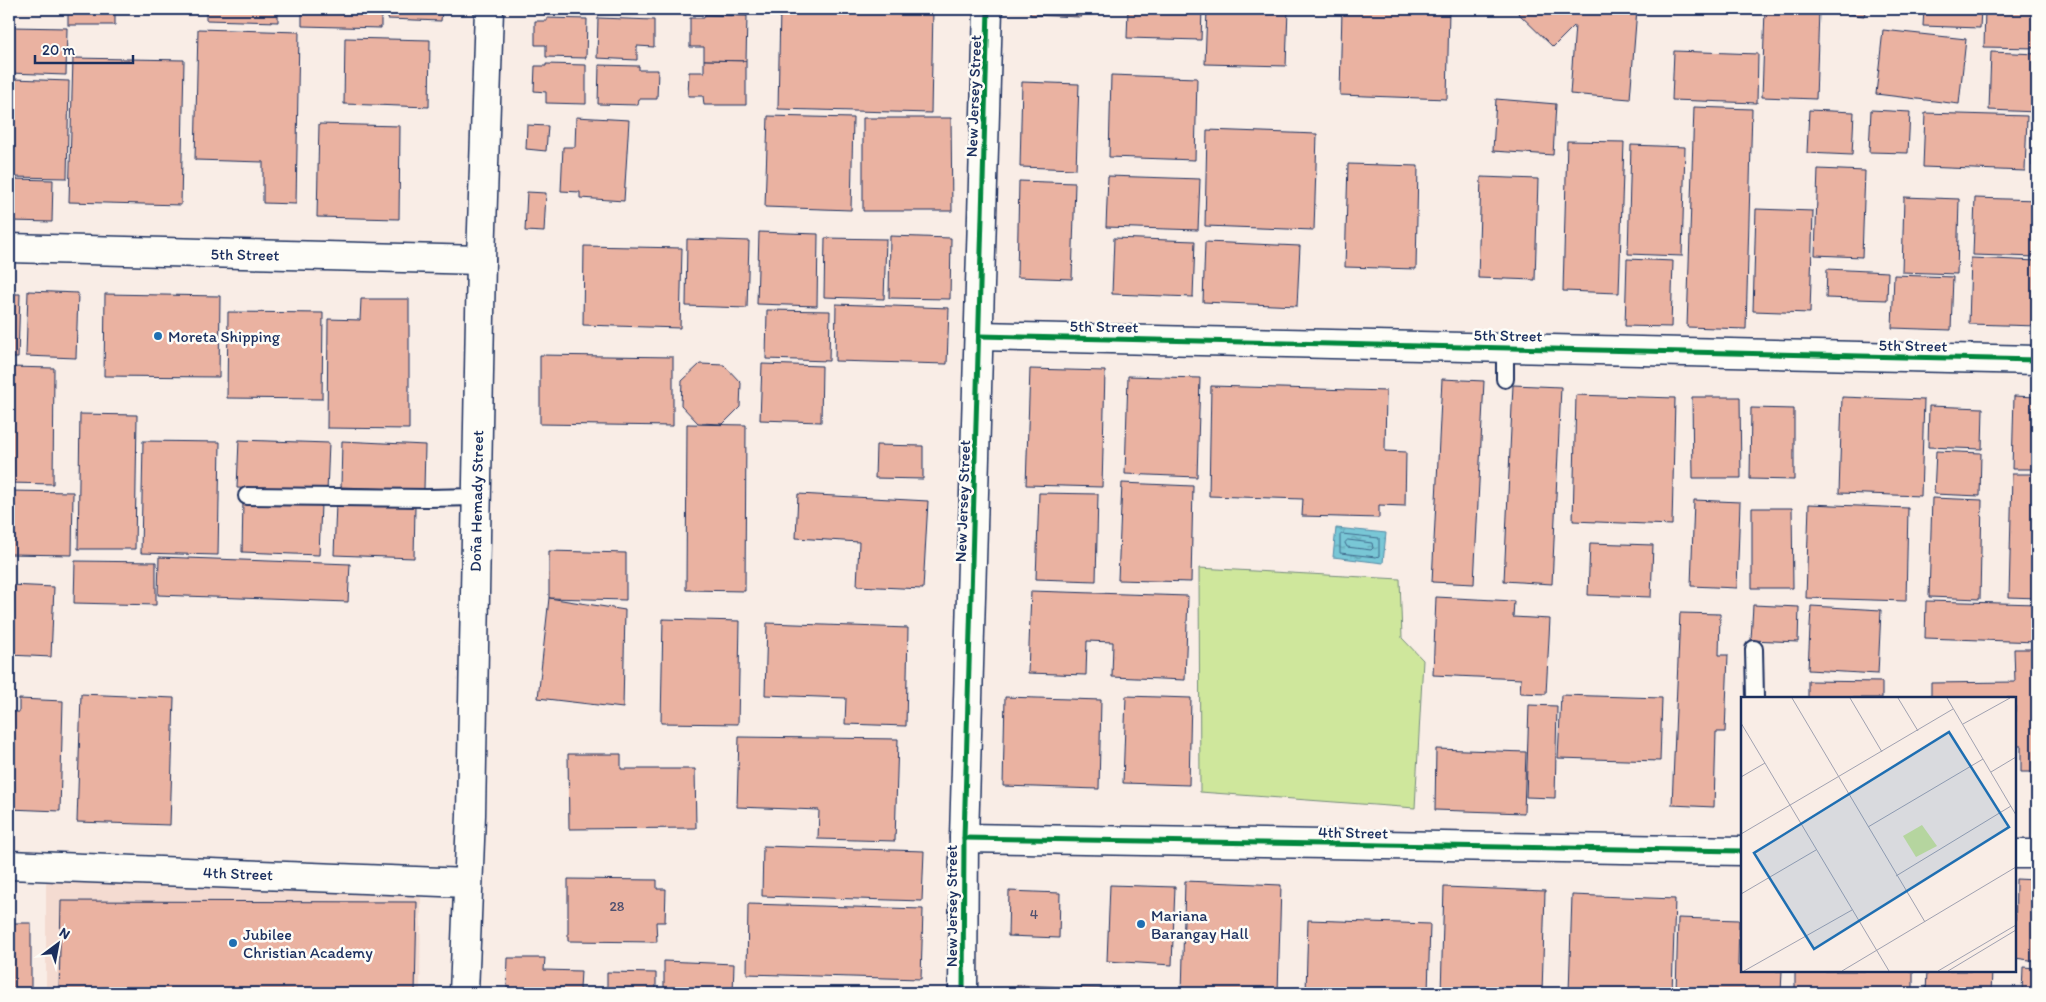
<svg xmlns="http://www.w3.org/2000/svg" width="2046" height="1002" viewBox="0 0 2046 1002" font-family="Itim,sans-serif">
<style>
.built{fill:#f4dbd1}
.green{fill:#cfe79c;stroke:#758b7d}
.water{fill:url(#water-ripples);stroke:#538aa6}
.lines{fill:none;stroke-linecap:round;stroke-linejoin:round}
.shore{stroke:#416c8e;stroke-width:1}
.building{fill:#eab2a1;stroke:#1b2f5e}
.lane-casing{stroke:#1b2f5e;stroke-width:20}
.street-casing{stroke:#1b2f5e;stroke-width:31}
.secondary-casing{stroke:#1b2f5e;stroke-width:31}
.lane{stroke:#fdfcf7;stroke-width:16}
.street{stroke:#fdfcf7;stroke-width:28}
.secondary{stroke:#fdfcf7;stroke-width:28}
.cycleway-casing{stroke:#fdfcf7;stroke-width:8}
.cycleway{stroke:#00873e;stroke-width:5}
.poi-dot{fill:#1f6fb2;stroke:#fdfcf7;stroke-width:2}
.labels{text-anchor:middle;stroke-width:5;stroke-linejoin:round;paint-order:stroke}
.number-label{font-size:14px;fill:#4f506f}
.street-label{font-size:16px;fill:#1b2f5e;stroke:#fdfcf7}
.poi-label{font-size:16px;fill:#1b2f5e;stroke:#fdfcf7;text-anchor:start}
.inset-road{fill:none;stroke:#a0a1b0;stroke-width:1}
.view{fill:#1f6fb2;fill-opacity:0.15;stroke:#1f6fb2;stroke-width:2.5}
.inset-edge{fill:none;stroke:#1b2f5e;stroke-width:2.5}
</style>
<defs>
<pattern id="water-ripples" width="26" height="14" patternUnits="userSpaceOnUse" patternTransform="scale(1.25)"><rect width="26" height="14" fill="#79c7d6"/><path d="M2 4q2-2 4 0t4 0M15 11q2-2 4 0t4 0" fill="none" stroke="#62a2b1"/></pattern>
</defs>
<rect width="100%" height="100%" fill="#f9ede6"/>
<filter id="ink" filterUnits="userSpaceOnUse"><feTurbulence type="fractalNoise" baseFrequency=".02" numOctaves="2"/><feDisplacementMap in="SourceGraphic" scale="10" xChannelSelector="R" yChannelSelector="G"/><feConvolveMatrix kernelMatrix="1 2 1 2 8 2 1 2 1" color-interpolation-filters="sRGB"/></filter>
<g filter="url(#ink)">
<path class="built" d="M46 876 421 893 420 993H46Z"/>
<path class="green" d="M1199 568 1400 579 1402 638 1423 660 1415 808 1200 792Z"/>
<path class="water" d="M1336 528 1386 533 1383 563 1333 557Z"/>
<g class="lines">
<g class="shore">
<path d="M1342 534 1379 538V556L1376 557 1340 553V536Z"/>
<path d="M1348 540 1372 543 1373 548 1371 550 1347 547 1345 543Z"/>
</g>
</g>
<g class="building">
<rect x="68" y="9" width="47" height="16"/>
<path d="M206 9H278V22L206 20Z"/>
<path d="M302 9H381V28L302 26Z"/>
<path d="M388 9H442L441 21 388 19Z"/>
<path d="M547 9H587V14L547 13Z"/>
<path d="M596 9H636V14L596 13Z"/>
<path d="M705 9H747V16L705 15Z"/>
<path d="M780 9H933L931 113 778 109Z"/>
<path d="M1030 9H1081V17L1030 15Z"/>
<path d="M1128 9H1202L1201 40 1127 38Z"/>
<path d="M1207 9H1288L1286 66 1205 64Z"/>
<path d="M1342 9H1449L1447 99 1340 95Z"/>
<path d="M1514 9H1637L1630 99 1570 94 1575 25 1553 47Z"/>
<path d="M1765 9 1819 10 1816 99 1762 97Z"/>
<path d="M1831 9H1866L1864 16 1831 12Z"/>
<path d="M1924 9H1981L1980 28 1923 26Z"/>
<path d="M1985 9H2037V48L1984 47Z"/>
<path d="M705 15 747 16 746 61 704 60V47H690V18H704Z"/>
<path d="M547 18 587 19 586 58 546 57V45H535V21H547Z"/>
<path d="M598 18 654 20V47L637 46V60L597 58Z"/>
<path d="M11 27 67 28 66 75 9 73Z"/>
<path d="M198 29 299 32 296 204 263 203V162L195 160Z"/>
<path d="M1883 30 1966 39 1959 104 1876 94Z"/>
<path d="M345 38 430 40 429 107 344 104Z"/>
<path d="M1674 51 1758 54 1757 103 1672 100Z"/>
<path d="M1991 52 2037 54V112L1989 110Z"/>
<path d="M73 58 184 60 181 205 69 202Z"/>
<path d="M704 60 746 61V105H704L703 96H688L689 72H704Z"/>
<path d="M546 64 586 65V104L546 103V92L534 91 535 66H546Z"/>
<path d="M599 65 639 66V70H658L657 99H639L638 105 598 104Z"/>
<path d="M1111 75 1197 78 1195 160 1109 157Z"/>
<path d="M13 79 69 81 67 178 11 177Z"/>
<path d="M1022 82 1079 84 1076 169 1020 167Z"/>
<path d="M1496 99 1556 104 1553 155 1493 151Z"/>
<path d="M1694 107 1752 109 1746 329 1687 327Z"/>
<path d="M1809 110 1854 112 1852 155 1807 153Z"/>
<path d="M1871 110 1910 112 1908 153 1869 152Z"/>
<path d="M1925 113 2027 116 2025 171 1923 167Z"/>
<path d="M2033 113 2037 114V166H2032Z"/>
<path d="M768 116 853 118 851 210 765 207Z"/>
<path d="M576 117 629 120 624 201 580 198V192L561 191 563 147H575Z"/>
<path d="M863 118H951L952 211H863Z"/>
<path d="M319 124 400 126 399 219 317 217Z"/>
<path d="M527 125 548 126 546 151 526 149Z"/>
<path d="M1207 130 1317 134 1314 230 1205 226Z"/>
<path d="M1567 141 1624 142 1619 293 1563 291Z"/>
<path d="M1631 145 1685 147 1682 256 1628 254Z"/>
<path d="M1348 164 1418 166 1416 269 1345 267Z"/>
<path d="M1818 169 1865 171 1862 257 1815 255Z"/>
<path d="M1108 176 1200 179 1198 230 1106 227Z"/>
<path d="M1481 177 1538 179 1535 280 1478 278Z"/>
<path d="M12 179 53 180 52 222 11 221Z"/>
<path d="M1019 181 1075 183 1072 279 1017 277Z"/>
<path d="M527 192 546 193 544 232 525 231Z"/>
<path d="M1904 197 1959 199 1957 274 1902 272Z"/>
<path d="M1975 198 2037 200V257L1973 255Z"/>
<path d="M1756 209 1813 211 1810 313 1753 311Z"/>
<path d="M759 232 818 234 817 306 757 304Z"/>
<path d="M890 236 951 238 950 299 889 298Z"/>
<path d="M825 238 886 239 884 299 824 297Z"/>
<path d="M1114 238 1195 241 1193 297 1112 294Z"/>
<path d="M687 239 749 241 747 308 686 306Z"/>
<path d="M1205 242 1300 246 1297 306 1203 302Z"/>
<path d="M584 246 682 248 680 328 583 325Z"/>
<path d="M1971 258 2037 261V326L1969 324Z"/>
<path d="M1627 259 1673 261 1671 327 1625 326Z"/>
<path d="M1827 269 1888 272 1887 300 1826 298Z"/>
<path d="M1894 275 1953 277 1951 330 1892 328Z"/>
<path d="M28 291 78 293 76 358 26 356Z"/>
<path d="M9 294H20L18 358H9Z"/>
<path d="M105 294 220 296 219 377 104 376Z"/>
<path d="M361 299H409V429L327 428 328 319 360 320Z"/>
<path d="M836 304 949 308 947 364 835 361Z"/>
<path d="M767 310 830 311 829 361 766 359Z"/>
<path d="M228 312 323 313 322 399 227 398Z"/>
<path d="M540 355 673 357V426L540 424Z"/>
<path d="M700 364 724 365 741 383 740 407 723 424 698 423 681 405 682 381Z"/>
<path d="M762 364 822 366 821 422 760 420Z"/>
<path d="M9 367 54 368 53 484 9 483Z"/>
<path d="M1030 369 1105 371 1102 487 1026 485Z"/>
<path d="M1128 376 1200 378 1197 477 1125 474Z"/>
<path d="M1442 379 1484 381 1474 584 1432 582Z"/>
<path d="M1513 385 1561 387 1552 584 1504 581Z"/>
<path d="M1211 386 1386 391 1385 451 1406 452 1405 506 1379 505V518L1302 516 1303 499 1209 496Z"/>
<path d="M1576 395 1675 398 1672 525 1573 521Z"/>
<path d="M2014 396 2037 397V469H2012Z"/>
<path d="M1692 397H1740L1741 478H1693Z"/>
<path d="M1842 397 1924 400 1921 496 1839 493Z"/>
<path d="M1929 406 1983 408 1982 449 1928 447Z"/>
<path d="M1751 408 1794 409V480L1750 479Z"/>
<path d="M80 414 137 415 135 549H78Z"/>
<path d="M687 424 746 425 745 591 686 590Z"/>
<path d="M239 440 329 443 327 492 237 488Z"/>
<path d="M143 441 220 442 218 555 141 553Z"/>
<path d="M342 441 425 445 424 490 341 487Z"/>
<path d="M876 445 923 446V479L875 478Z"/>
<path d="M1936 451 1981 453 1980 496 1934 494Z"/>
<path d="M2012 474H2037V598L2009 597Z"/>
<path d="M1122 483 1193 486 1191 582 1118 580Z"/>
<path d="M9 491 73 492 72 555 9 554Z"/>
<path d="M1039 493 1098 494 1096 581 1036 579Z"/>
<path d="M798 494 928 501 923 589 857 586 859 542 796 538Z"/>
<path d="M1932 498 1982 500 1980 599 1929 597Z"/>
<path d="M1694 500 1740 502 1737 588 1691 586Z"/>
<path d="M243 501 321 504 319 555 242 552Z"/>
<path d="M336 503 415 507 414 558 334 555Z"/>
<path d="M1809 504 1908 508 1906 601 1806 598Z"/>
<path d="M1752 508H1792L1793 588H1752Z"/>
<path d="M1590 543 1653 545 1651 597 1588 595Z"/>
<path d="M549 551 626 553V600L549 598Z"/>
<path d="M159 557 350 564 348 602 158 595Z"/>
<path d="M75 561 156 562V605L74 603Z"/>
<path d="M9 585 54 587 51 657 9 655Z"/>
<path d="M1031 591 1188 596 1185 680 1112 677 1113 642 1087 641 1086 675 1028 673Z"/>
<path d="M1436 597 1514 601 1513 617 1550 619 1546 694 1520 693 1521 679 1433 675Z"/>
<path d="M549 598 625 610 623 708 538 698Z"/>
<path d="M1926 601 2037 604V642L1925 638Z"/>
<path d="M1753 605 1799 607 1798 642 1751 640Z"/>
<path d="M1811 606 1881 610 1878 674 1808 670Z"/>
<path d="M1680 613 1720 614 1719 655H1728L1725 732H1716L1714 807 1672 805Z"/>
<path d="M663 619 740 621 738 724 661 723Z"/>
<path d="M767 623 908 628 906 726 845 724 846 698 765 695Z"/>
<path d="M2014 649H2037V772H2021V746H2015V698H1931V683L2015 682Z"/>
<path d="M1808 681 1882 682V698H1808Z"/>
<path d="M81 694 174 698 170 825 77 822Z"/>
<path d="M1561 695 1662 698 1660 761 1558 758Z"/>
<path d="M1126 696 1191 698 1189 785 1123 783Z"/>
<path d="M1005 697 1101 700 1099 789 1003 786Z"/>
<path d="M19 699 63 701 60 811 9 809V712H19Z"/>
<path d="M1529 705 1557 706 1555 798 1526 797Z"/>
<path d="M739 737 898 739 895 841 818 839 819 810 737 807Z"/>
<path d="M1436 749 1526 752 1524 813 1435 810Z"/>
<path d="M568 754H621V769H695L696 828 569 829Z"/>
<path d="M763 846 924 851 922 901 762 896Z"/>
<path d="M568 879 657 880V889H666L665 922H656L657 942 568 941Z"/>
<path d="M2016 879 2037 880V961L2015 958Z"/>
<path d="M1185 881 1281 885 1278 993H1182Z"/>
<path d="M1110 885 1175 887 1172 965 1107 961Z"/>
<path d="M1444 887 1545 891 1542 993H1441Z"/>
<path d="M1009 891 1060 893 1059 938 1008 936Z"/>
<path d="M1572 895 1675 899 1672 993H1569Z"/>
<path d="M61 901 417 902 415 993H59Z"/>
<path d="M748 904 923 909 921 979 747 974Z"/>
<path d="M1678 918 1739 920 1738 966H1742V971H1782L1781 993H1676Z"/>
<path d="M1308 920 1430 924 1428 993H1306Z"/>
<rect x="9" y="923" width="22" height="70"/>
<path d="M508 958H545L544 970 581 971 580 989H607V972L656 973V993H532V989H507Z"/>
<path d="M664 961 734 964 733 993 664 992Z"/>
<path d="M2023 967 2037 968V993H2022Z"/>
<rect x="1795" y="971" width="118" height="22"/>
<path d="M1927 971H1992L1991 993H1926Z"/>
<path d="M1017 985 1171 991V993H1017Z"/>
</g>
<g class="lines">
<defs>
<g id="lane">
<path d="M1505 379V348"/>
<path d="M247 496 427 498 476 497"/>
<path d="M1754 649 1755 698"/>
</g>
<g id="street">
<path d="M9 248 481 260"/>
<path d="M979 336 2037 360"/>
<path d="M964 838 1742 851"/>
<path d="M2015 854H2037"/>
<path d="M9 865 467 883"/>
<path d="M963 993 964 838 988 9"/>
</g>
<path id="secondary" d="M464 993 471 815 481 260 489 9"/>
</defs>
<use href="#lane" class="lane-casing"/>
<use href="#street" class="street-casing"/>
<use href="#secondary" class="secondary-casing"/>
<use href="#lane" class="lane"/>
<use href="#street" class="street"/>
<use href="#secondary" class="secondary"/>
<defs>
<g id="cycleway">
<path d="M979 336 2037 360"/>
<path d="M964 838 1742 851"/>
<path d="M963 993 964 838 988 9"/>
</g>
</defs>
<use href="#cycleway" class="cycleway-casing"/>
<use href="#cycleway" class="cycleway"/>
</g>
</g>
<g class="poi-dot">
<circle cx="158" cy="336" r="5"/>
<circle cx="1141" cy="924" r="5"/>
<circle cx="233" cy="943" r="5"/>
</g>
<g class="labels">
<g class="number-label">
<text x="617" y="911">28</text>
<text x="1034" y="919">4</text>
</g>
<g class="street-label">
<text transform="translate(973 96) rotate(-88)" y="6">New Jersey Street</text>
<text transform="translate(245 254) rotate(1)" y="6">5th Street</text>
<text transform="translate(1104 326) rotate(1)" y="6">5th Street</text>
<text transform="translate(1508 335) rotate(1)" y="6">5th Street</text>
<text transform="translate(1913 345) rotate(1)" y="6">5th Street</text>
<text transform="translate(476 501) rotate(-89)" y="6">Doña Hemady Street</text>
<text transform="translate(962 501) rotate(-88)" y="6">New Jersey Street</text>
<text transform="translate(1353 832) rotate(1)" y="6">4th Street</text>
<text transform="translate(238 873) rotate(2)" y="6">4th Street</text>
<text transform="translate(951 906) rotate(-90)" y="6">New Jersey Street</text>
</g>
<g class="poi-label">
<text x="168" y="342">Moreta Shipping</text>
<text x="1151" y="921">Mariana<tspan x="1151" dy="18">Barangay Hall</tspan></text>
<text x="243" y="940">Jubilee<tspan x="243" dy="18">Christian Academy</tspan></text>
</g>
</g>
<g transform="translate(1741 697)">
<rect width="275" height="275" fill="#f9ede6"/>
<path d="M181 128 196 149 175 160 162 139Z" fill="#cfe79c"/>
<path class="inset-road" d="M51 1 184 225M109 1 141 55M157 1 177 34M206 1 275 118M0 26 148 274M222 27 269 1M250 75 275 60M0 80 24 66M127 130 242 62M0 137 212 12M155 179 270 109M0 197 75 153M3 274 111 213M101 274 275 170M197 274 275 228M207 274 275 233"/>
<path class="view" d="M208 35 268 130 73 252 13 156Z"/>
<rect width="275" height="275" class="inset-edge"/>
</g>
<rect width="2046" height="1002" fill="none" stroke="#fdfcf7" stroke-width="30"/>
<rect x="15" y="15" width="2016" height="972" fill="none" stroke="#1b2f5e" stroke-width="2" filter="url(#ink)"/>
<g transform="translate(58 944) rotate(32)" stroke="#fdfcf7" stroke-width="4" paint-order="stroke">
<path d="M0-4L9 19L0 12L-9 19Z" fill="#1b2f5e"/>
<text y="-8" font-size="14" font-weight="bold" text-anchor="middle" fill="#1b2f5e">N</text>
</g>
<path d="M35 55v8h98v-8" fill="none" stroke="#1b2f5e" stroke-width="2.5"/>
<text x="42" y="55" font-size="15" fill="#1b2f5e" stroke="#fdfcf7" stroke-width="4" paint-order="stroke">20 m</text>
</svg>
